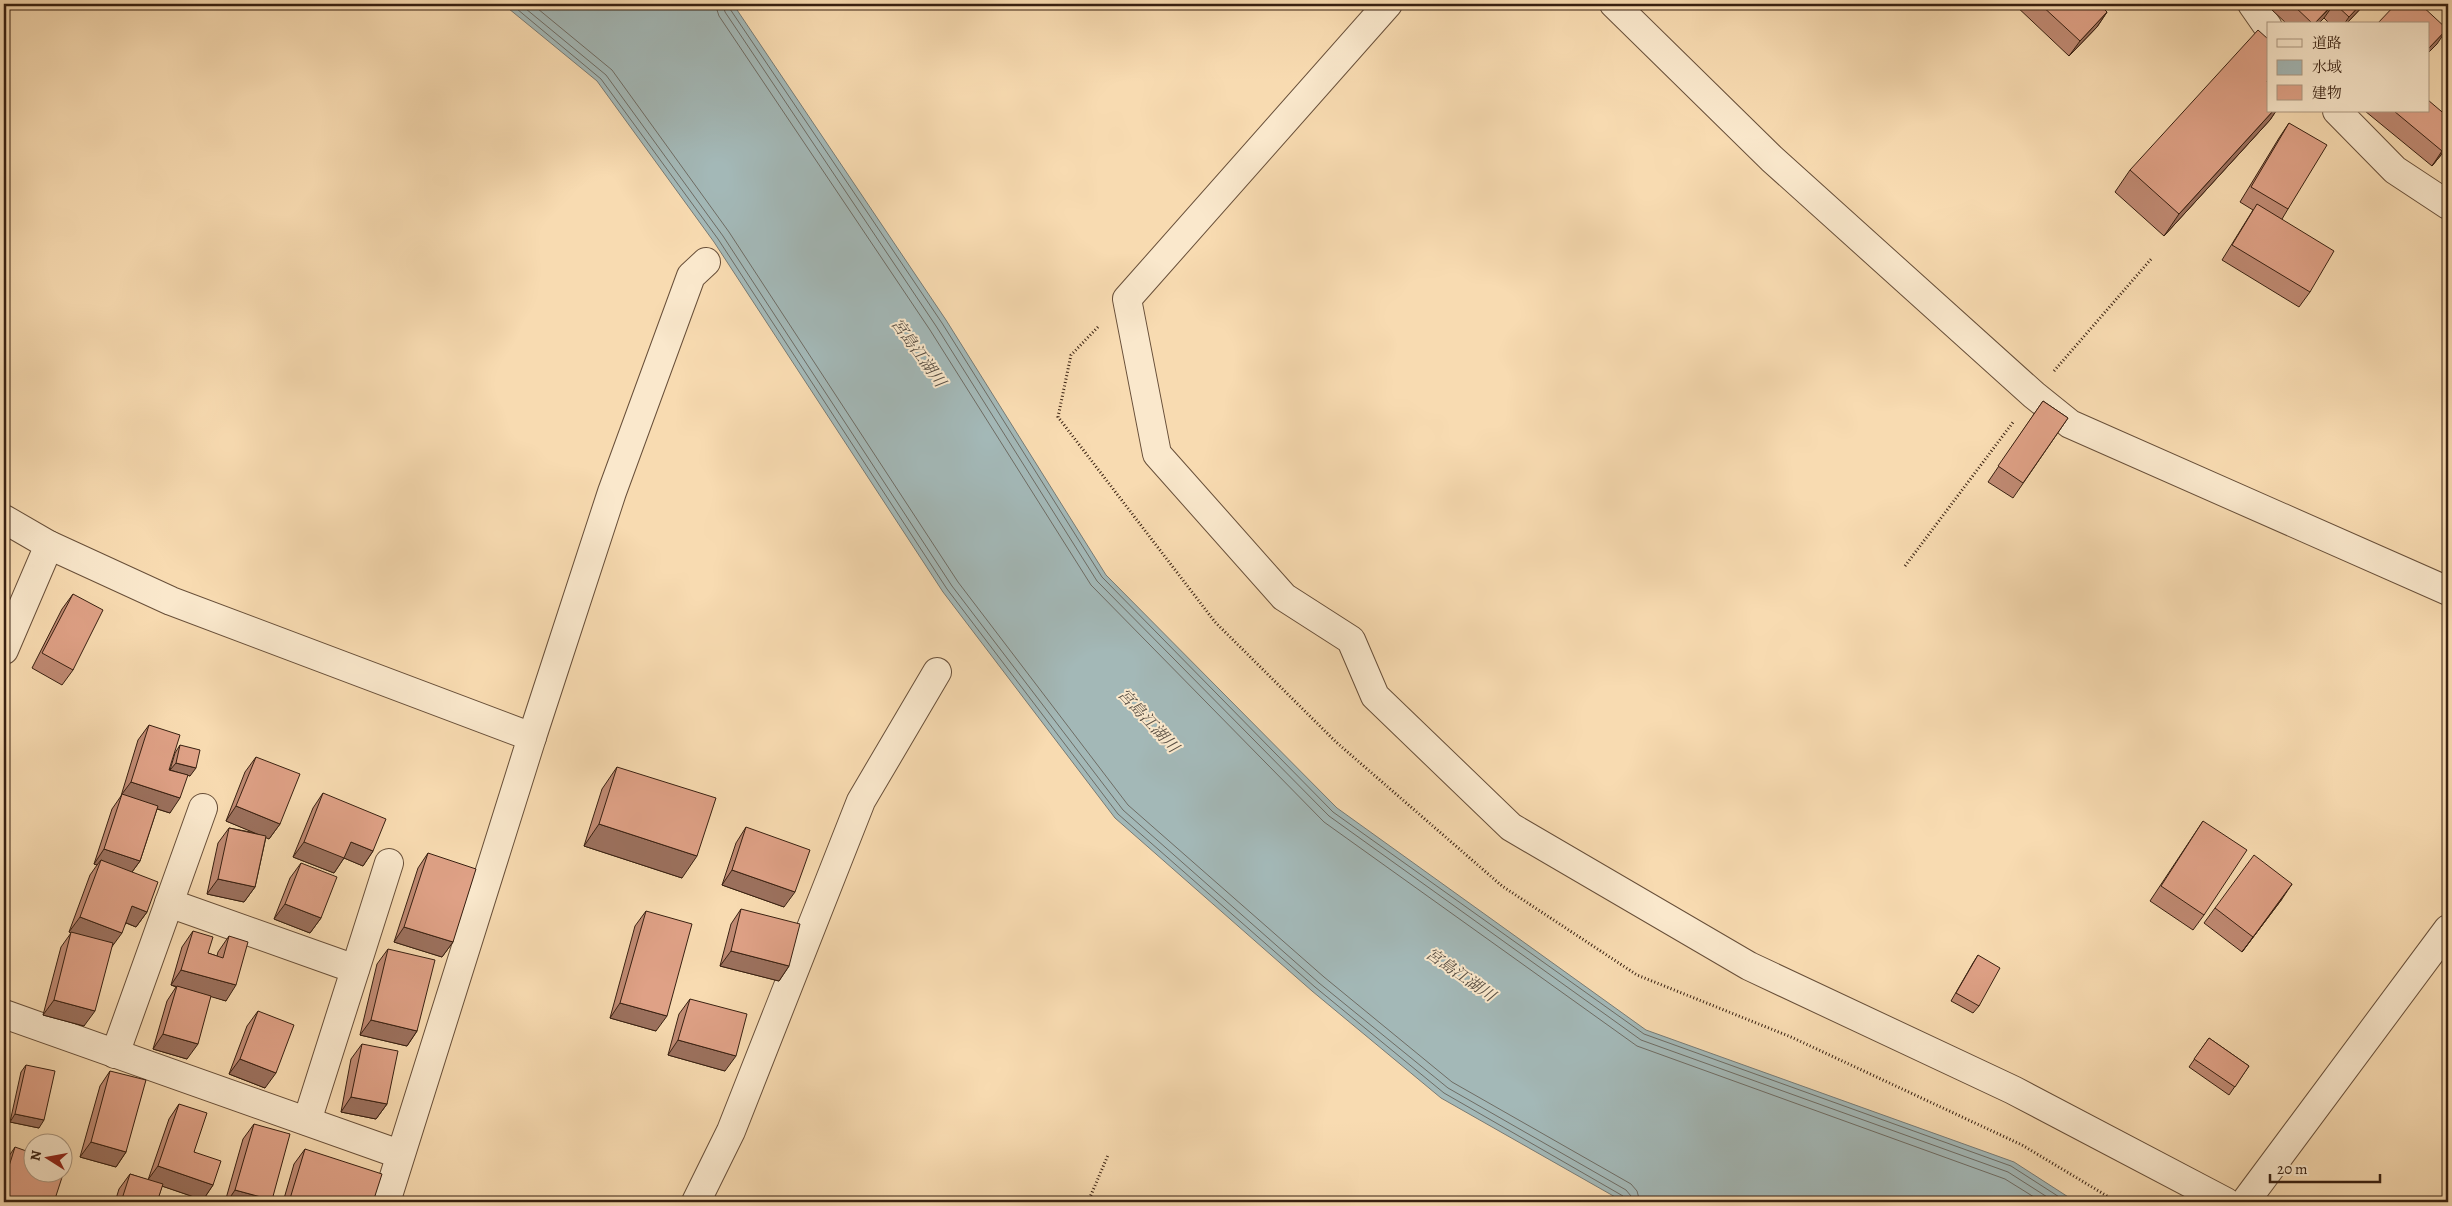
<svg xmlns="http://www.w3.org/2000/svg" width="2452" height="1206" viewBox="0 0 2452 1206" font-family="Alegreya,'Noto Serif JP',serif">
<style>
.water{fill:#a3b8b7;stroke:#787b75}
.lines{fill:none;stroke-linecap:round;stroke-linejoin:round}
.shore{stroke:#6e6c64;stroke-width:1}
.street-casing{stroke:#684f39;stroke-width:30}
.path{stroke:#382011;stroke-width:3;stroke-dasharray:1 2.5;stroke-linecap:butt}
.street{stroke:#fae8cc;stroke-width:28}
.wall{fill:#c08a73;stroke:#382011}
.shaded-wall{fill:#9c715e;stroke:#382011}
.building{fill:#dfa186;stroke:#382011}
.labels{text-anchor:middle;stroke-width:4;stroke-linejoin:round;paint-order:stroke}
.water-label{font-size:16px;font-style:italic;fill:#584e43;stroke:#fae8cc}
</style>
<rect width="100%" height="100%" fill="#f8dbb1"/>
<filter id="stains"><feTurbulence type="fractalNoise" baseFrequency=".004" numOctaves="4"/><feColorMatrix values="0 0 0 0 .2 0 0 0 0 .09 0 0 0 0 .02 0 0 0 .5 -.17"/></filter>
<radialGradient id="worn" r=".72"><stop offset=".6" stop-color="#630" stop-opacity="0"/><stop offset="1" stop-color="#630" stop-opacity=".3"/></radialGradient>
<path class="water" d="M503 4H733L946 320 1106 575 1337 808 1646 1030 2014 1162 2076 1202H1624L1441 1098 1312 991 1115 818 943 592 714 242 597 81Z"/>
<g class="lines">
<g class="shore">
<path d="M511 4 601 79 718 239 947 589 1118 814 1315 987 1444 1093 1623 1196 1626 1202"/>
<path d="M520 4 606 75 723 236 952 586 1123 810 1319 983 1448 1088 1626 1190 1631 1196 1632 1202"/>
<path d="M532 4 612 70 729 232 958 582 1128 805 1324 977 1452 1082 1631 1184 1637 1191 1640 1202"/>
<path d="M715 4 719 16 930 330 1091 585 1324 822 1637 1046 2005 1179 2042 1202"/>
<path d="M723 4 725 12 936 326 1097 581 1329 816 1641 1040 2008 1172 2055 1202"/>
<path d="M729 4 730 9 942 323 1102 577 1333 812 1644 1034 2011 1166 2067 1202"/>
</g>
<defs>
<g id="street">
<path d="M1388 4 1127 299 1157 454 1284 597 1351 640 1375 696 1511 827 1749 966 2013 1090 2226 1202"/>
<path d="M1614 4 1772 159 2034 395 2070 424 2448 591"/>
<path d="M2252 4 2268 27"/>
<path d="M2337 111 2395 170 2448 205"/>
<path d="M4 519 49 545 171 601 532 737 386 1202"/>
<path d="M4 650 49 545"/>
<path d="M532 737 612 492 691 276 706 262"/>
<path d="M169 903 355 969"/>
<path d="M4 1014 399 1154"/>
<path d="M115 1054 203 808"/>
<path d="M307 1121 389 863"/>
<path d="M696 1202 731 1131 861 801 937 672"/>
<path d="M2245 1202 2448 929"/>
</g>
</defs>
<use href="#street" class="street-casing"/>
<g class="path">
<path d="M1098 327 1071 355 1058 417 1215 622 1336 742 1502 886 1637 975 1791 1037 2022 1145 2117 1202"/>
<path d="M2054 371 2152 258"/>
<path d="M1905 566 2014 421"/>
<path d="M1088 1202 1108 1155"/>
</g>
<use href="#street" class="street"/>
</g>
<g class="wall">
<path d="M2014 4H2099L2107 12 2097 27 2069 56Z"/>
<path d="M2277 4H2365L2346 24H2330L2324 18 2318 24H2287L2272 10Z"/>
<path d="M2268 111H2276L2270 120 2164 236 2115 192 2130 170Z"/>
<path d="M2365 111H2428L2444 133 2448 137 2441 155 2432 166Z"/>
<path d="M2289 123 2288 209 2282 219 2310 292 2299 307 2222 260 2253 210 2240 202 2279 138Z"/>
<path d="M2043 401 2068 418 2013 498 1988 482Z"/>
<path d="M73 594V670L62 685 32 668 62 609Z"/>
<path d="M149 725 169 770H170L175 753 180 745 190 776 184 774 170 813 157 809 140 861 132 872 147 912 136 927 126 923 111 948 84 1026 43 1015 61 947 71 933 69 932 90 875 97 865 94 864 112 809 121 796 138 740Z"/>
<path d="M256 757 280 824 269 839 266 837 255 887 244 902 207 894 218 843 229 828 256 833 226 821 245 772Z"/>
<path d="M617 767 682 878 584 846 602 789Z"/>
<path d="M323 793 373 851 363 866 344 858 334 873 293 857 313 808Z"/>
<path d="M2203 821 2204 915 2193 930 2150 901Z"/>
<path d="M746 827 784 907 722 885 736 843Z"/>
<path d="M428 853 453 942 442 957 394 942 418 868Z"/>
<path d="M301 863 321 918 310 933 274 919 290 878Z"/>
<path d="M2282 899 2242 952 2204 923 2215 908Z"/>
<path d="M741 909 789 966 779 981 720 966 731 924Z"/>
<path d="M646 911 656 1031 610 1018 635 926Z"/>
<path d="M193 931 208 953 217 956 218 952 229 936 226 1001 211 996 187 1059 153 1049 167 1001 176 987 171 985 182 947Z"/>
<path d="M388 949 417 1031 407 1046 360 1035 377 964Z"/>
<path d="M1978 955 1979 1006 1973 1013 1951 1001 1973 963Z"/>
<path d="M690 999 725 1071 668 1055 679 1014Z"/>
<path d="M258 1011 265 1088 229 1074 247 1026Z"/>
<path d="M2209 1038 2249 1066 2229 1095 2189 1067Z"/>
<path d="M362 1044 387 1104 376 1119 341 1112 351 1059Z"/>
<path d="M26 1065 39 1128 10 1122 21 1072Z"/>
<path d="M110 1071 126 1152 116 1167 80 1157 100 1086Z"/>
<path d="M179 1104 194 1152 213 1185 203 1200 162 1186 157 1202H115L119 1189 130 1174 148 1180 169 1119Z"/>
<path d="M254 1124 270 1202H225L243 1139Z"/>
<path d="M15 1147 4 1202V1165L5 1162Z"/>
<path d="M305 1149 373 1202H283L294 1164Z"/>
</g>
<g class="shaded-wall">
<path d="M2334 4 2324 18 2318 24H2314Z"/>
<path d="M2361 4H2365L2346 24H2344L2349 17Z"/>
<path d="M2107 12 2097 27 2069 56 2080 41Z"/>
<path d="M2447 29 2437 44 2428 53V49Z"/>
<path d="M2273 111H2276L2270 120 2164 236 2179 214Z"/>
<path d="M2448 143 2441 155 2432 166 2442 151Z"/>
<path d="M176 763 196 768 190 776 170 770Z"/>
<path d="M131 782 180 798 170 813 121 797 122 794Z"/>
<path d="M236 806 280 824 269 839 226 821Z"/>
<path d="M599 824 697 856 682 878 584 846Z"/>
<path d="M304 842H351L373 851 363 866 344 858 334 873 293 857Z"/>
<path d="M104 849 140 861 129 876 101 860 97 865 94 864Z"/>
<path d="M732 870 795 892 784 907 722 885Z"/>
<path d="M218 879 255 887 244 902 207 894Z"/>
<path d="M2292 884 2282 899 2242 952 2253 937Z"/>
<path d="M285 904 321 918 310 933 274 919Z"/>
<path d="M132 906 147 912 136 927 122 921Z"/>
<path d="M80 917 122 933 111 948 69 932Z"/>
<path d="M404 927 453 942 442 957 394 942Z"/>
<path d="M731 951 789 966 779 981 720 966Z"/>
<path d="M181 970 236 985 226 1001 171 985Z"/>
<path d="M54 1000 95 1011 84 1026 43 1015Z"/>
<path d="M620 1003 667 1016 656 1031 610 1018Z"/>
<path d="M371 1020 417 1031 407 1046 360 1035Z"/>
<path d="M163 1034 198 1044 187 1059 153 1049Z"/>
<path d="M678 1040 736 1056 725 1071 668 1055Z"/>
<path d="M240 1059 276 1073 265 1088 229 1074Z"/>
<path d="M351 1097 387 1104 376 1119 341 1112Z"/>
<path d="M15 1114 44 1120 39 1128 10 1122Z"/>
<path d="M91 1142 126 1152 116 1167 80 1157Z"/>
<path d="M158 1166 213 1185 203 1200 147 1181Z"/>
<path d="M235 1190 272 1200 270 1202H227Z"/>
</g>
<g class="building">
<path d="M2040 4H2099L2107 12 2080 41Z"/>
<path d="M2292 4H2333L2314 24H2313Z"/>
<path d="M2335 4H2361L2349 17Z"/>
<path d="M2396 4H2420L2447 29 2428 49V24H2377Z"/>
<path d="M2258 30 2268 39V80L2267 82 2268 83V111H2273L2179 214 2130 170Z"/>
<path d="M2428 100 2448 117V125L2443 132 2448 137V143L2442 151 2394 111H2428Z"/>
<path d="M2289 123 2327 145 2288 209 2251 187Z"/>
<path d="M2257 204 2334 251 2310 292 2232 245Z"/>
<path d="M2043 401 2068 418 2023 483 1998 466Z"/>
<path d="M73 594 103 610 73 670 42 653Z"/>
<path d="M149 725 180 735 169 770 188 775 180 798 131 782Z"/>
<path d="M180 745 200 750 196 768 176 763Z"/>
<path d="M256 757 300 774 280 824 236 806Z"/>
<path d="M617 767 716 798 697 856 599 824Z"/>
<path d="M323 793 386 819 373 851 351 842 344 858 304 842Z"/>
<path d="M122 794 158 806 140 861 104 849Z"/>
<path d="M2203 821 2247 850 2204 915 2161 886Z"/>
<path d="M746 827 810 850 795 892 732 870Z"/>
<path d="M229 828 266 836 255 887 218 879Z"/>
<path d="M428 853 476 869 453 942 404 927Z"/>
<path d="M2254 855 2292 884 2253 937 2215 908Z"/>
<path d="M101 860 158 882 147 912 132 906 122 933 80 917Z"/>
<path d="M301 863 337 877 321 918 285 904Z"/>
<path d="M741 909 800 924 789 966 731 951Z"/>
<path d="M646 911 692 924 667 1016 620 1003Z"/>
<path d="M193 931 213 937 208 953 223 958 229 936 248 942 236 985 181 970Z"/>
<path d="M71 932 113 943 95 1011 54 1000Z"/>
<path d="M388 949 435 960 417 1031 371 1020Z"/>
<path d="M1978 955 2000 968 1979 1006 1956 993Z"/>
<path d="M177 986 211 996 198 1044 163 1034Z"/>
<path d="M690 999 747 1014 736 1056 678 1040Z"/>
<path d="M258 1011 294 1025 276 1073 240 1059Z"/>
<path d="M2209 1038 2249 1066 2235 1087 2194 1059Z"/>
<path d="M362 1044 398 1051 387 1104 351 1097Z"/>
<path d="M26 1065 55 1071 44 1120 15 1114Z"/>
<path d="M110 1071 146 1080 126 1152 91 1142Z"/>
<path d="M179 1104 207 1113 194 1152 221 1161 213 1185 158 1166Z"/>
<path d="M254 1124 290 1134 272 1200 235 1190Z"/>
<path d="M15 1147 32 1153V1174H62V1163L66 1165 54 1202H4V1182Z"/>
<path d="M305 1149 382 1174 373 1202H289Z"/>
<path d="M130 1174 163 1184 157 1202H121Z"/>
</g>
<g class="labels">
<g class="water-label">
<text transform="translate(919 352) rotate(54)" y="6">宮島江湖川</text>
<text transform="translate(1149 720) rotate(47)" y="6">宮島江湖川</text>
<text transform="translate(1461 974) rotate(35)" y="6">宮島江湖川</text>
</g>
</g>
<rect width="2452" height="1206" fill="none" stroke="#f8dbb1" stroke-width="20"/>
<rect x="5" y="5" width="2442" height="1196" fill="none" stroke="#382011" stroke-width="2.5"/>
<rect x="10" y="10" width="2432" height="1186" fill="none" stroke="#382011"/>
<rect x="2267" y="22" width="162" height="90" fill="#fae8cc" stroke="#ac9881"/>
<rect x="2277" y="39" width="25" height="8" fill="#fae8cc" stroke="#ac9881"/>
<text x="2312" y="48" font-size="15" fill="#382011">道路</text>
<rect x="2277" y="60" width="25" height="15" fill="#a3b8b7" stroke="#ac9881"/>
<text x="2312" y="72" font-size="15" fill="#382011">水域</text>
<rect x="2277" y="85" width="25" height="15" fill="#dfa186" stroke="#ac9881"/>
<text x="2312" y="98" font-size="15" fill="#382011">建物</text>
<g transform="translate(48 1158) rotate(281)"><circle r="24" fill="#fae8cc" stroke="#ac9881"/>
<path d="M0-4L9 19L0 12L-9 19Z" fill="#8f2418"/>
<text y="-8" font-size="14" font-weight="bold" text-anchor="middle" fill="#382011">N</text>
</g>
<path d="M2270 1174v8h110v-8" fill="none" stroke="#382011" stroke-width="2.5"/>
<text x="2277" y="1174" font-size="15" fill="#382011" stroke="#fae8cc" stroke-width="4" paint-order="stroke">20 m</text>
<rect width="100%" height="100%" filter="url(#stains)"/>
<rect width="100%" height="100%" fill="url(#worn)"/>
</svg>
